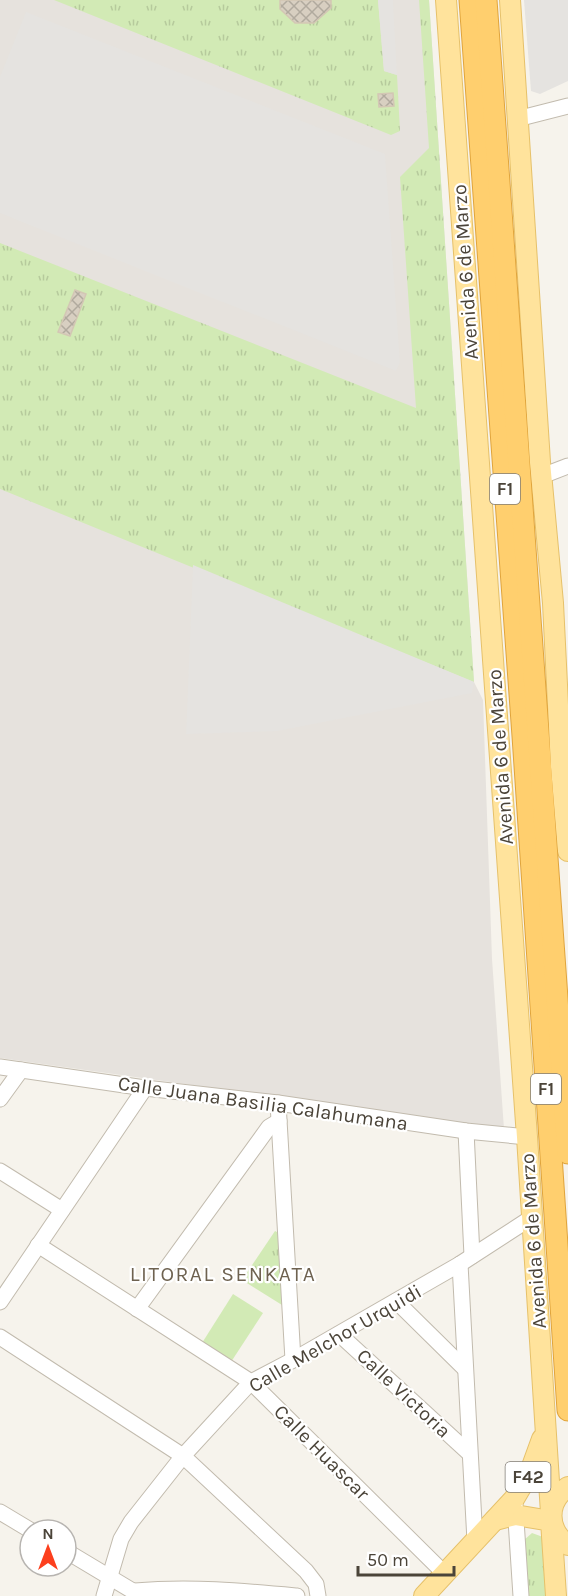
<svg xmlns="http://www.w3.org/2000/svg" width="568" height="1596" viewBox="0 0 568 1596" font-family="Karla,sans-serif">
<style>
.industrial{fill:#e6e2dd}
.grass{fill:url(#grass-tufts)}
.garden{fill:#d2eab5}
.parking{fill:#e5e3e0}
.building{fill:url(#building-cross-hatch);stroke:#d3c7b4;stroke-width:1.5}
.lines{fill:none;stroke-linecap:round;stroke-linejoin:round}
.minor-casing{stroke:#c2bbae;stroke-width:17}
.major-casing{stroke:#e6c16a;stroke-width:22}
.highway-casing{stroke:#e0a43c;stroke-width:23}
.minor{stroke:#fff;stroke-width:15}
.major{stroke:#ffe39c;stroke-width:20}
.highway{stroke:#ffcf6e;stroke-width:21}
.labels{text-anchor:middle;stroke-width:4.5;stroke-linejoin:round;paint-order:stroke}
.shield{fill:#fff;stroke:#817c74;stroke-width:1.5}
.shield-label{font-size:18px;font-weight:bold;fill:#4b4439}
.street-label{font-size:20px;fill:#4b4439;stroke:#fff}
.neighbourhood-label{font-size:21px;letter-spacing:1.5px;fill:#6e6250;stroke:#fff}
</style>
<defs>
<pattern id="grass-tufts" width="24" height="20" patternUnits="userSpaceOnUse" patternTransform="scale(1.5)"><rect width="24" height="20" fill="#d2eab5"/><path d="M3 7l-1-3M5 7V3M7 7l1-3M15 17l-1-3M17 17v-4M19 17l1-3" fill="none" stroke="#b6ca9c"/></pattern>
<pattern id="building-cross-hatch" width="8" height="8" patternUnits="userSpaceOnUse" patternTransform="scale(1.5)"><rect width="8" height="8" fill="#d8cfc1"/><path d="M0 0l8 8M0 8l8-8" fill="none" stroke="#b1aa9e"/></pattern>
</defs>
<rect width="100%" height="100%" fill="#f6f3ec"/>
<path class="industrial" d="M0 0H429L474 682 483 700 492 959 504 1129 0 1058Z"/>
<g class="grass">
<path d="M54 0H378L384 71 397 75 400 131 391 135Z"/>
<path d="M419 0H429L474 682 0 489V243L416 408 400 177 429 148Z"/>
<path d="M275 1231 285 1236 289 1302 282 1305 242 1280Z"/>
<path d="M532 1533 543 1537 549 1596H527L524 1540Z"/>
</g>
<path class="garden" d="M233 1294 263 1313 231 1362 202 1343Z"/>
<g class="parking">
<path d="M378 0H393L397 75 384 71Z"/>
<path d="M524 0H568V81L540 94 531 91Z"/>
<path d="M26 12 385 154 400 362 396 371 0 213V77Z"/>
<path d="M193 565 474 682 472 693 277 731 186 734Z"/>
</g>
<g class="building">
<path d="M280 0H331V8L314 23H295L280 9Z"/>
<path d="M393 93 394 106 379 107 378 94Z"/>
<path d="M75 290 86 294 70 336 58 332Z"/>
</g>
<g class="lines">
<defs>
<g id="minor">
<path d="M517 119 568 106"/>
<path d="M542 476 568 466"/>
<path d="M0 1067 145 1088 278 1103 466 1131 527 1137"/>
<path d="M0 1099 21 1070"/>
<path d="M278 1103 293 1360"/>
<path d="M466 1131 472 1256"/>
<path d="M0 1171 62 1210"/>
<path d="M38 1245 251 1382 445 1574"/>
<path d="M460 1264 475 1541"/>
<path d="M396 1301 464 1368"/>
<path d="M0 1302 145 1088"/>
<path d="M137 1309 269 1127 279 1121"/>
<path d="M339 1334 469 1453"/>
<path d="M0 1337 183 1456 306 1571 316 1584 318 1596"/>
<path d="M515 1505 521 1596"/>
<path d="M0 1512 30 1530"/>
<path d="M66 1551 141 1596"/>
<path d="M135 1591C190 1586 243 1591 297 1596"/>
<path d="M104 1596 121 1539 131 1522 183 1456 251 1382 293 1360 460 1264 531 1218"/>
</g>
<g id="major">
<path d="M446 0 527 1137 551 1513"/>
<path d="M510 0 540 462 553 603 561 767 568 851"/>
<path d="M568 1487C546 1501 546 1530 568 1545"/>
<path d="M495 1520 515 1515 551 1521 556 1596"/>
<path d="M424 1596 514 1499 530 1472 542 1439"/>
</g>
<g id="highway">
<path d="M470 0 523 736 568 1410"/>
<path d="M486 0 568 1153"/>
</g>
</defs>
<use href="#minor" class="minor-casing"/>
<use href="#major" class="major-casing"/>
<use href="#highway" class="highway-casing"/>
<use href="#minor" class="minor"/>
<use href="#major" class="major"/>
<use href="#highway" class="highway"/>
</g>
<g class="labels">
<g class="shield">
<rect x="490" y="474" width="30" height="30" rx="4.5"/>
<rect x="531" y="1074" width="30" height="30" rx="4.5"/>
<rect x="505.5" y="1462" width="45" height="30" rx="4.5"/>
</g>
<g class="shield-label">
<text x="505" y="495">F1</text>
<text x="546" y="1095">F1</text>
<text x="528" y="1483">F42</text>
</g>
<g class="street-label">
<text transform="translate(465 272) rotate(-94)" y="7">Avenida 6 de Marzo</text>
<text transform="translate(500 757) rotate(-94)" y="7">Avenida 6 de Marzo</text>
<text transform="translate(263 1103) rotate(8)" y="7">Calle Juana Basilia Calahumana</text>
<text transform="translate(533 1241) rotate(-94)" y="7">Avenida 6 de Marzo</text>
<text transform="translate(335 1338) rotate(-30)" y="7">Calle Melchor Urquidi</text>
<text transform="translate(404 1393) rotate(43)" y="7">Calle Victoria</text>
<text transform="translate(322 1452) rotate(45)" y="7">Calle Huascar</text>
</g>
<g class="neighbourhood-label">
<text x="223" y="1281">LITORAL SENKATA</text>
</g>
</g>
<g transform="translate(48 1548)"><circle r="28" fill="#ffffff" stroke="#b7b4b0" stroke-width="1.5"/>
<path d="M0-4.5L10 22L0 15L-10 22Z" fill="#fc3f1d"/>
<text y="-9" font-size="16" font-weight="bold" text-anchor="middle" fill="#4b4439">N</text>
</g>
<path d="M358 1566v9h96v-9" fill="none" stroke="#4b4439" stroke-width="3"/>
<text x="367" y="1566" font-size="18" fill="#4b4439" stroke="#ffffff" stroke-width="4.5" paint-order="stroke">50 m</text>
</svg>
